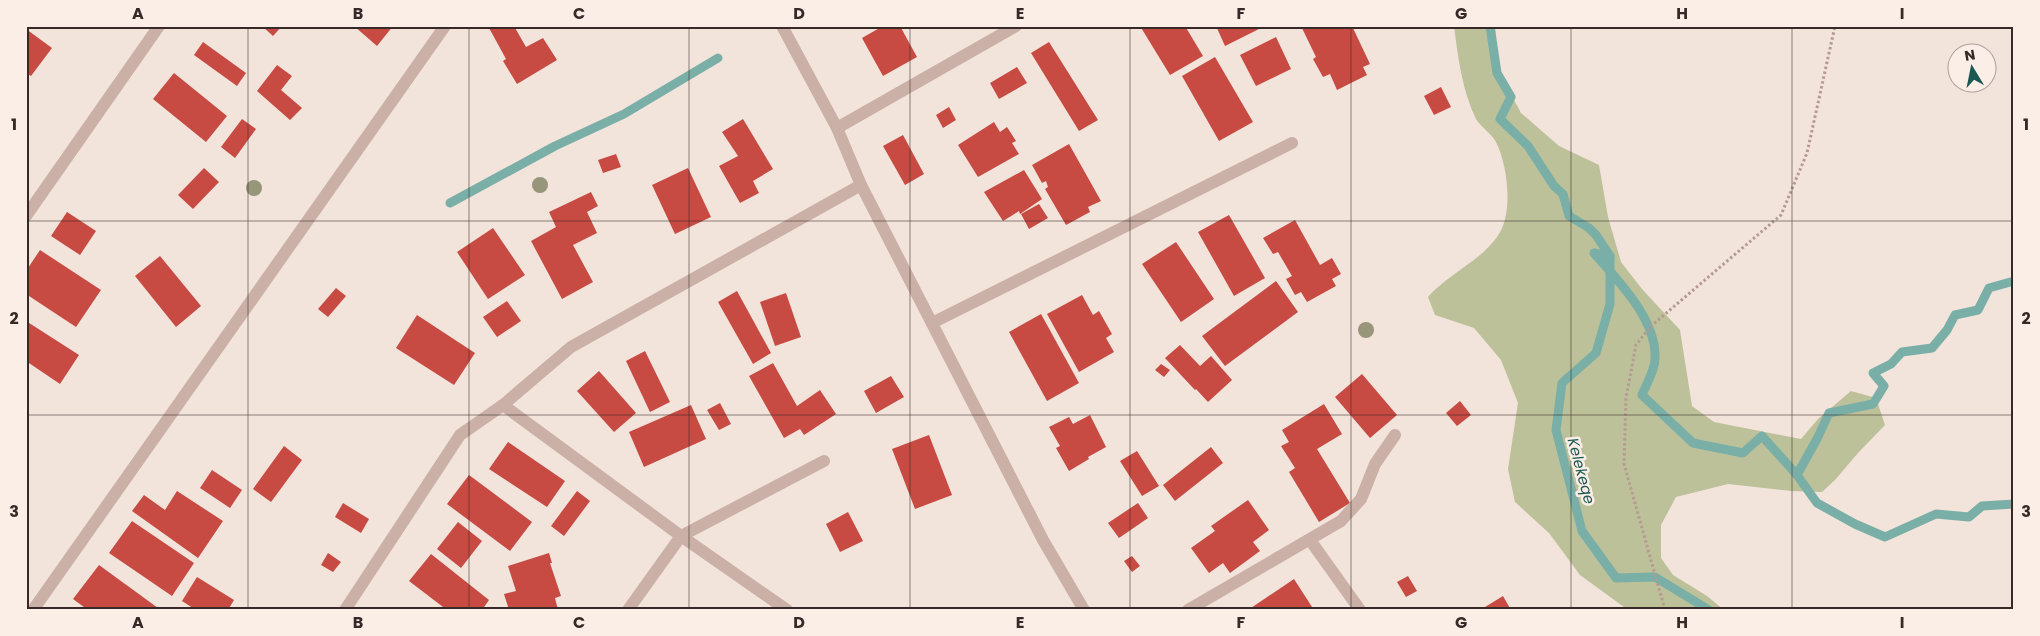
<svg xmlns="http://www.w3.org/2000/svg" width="2040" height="636" viewBox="0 0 2040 636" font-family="Poppins,sans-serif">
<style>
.green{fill:#bcc19a}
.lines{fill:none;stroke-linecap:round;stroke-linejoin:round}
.stream{stroke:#79afa7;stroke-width:9}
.building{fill:#c74a43}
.path{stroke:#b69a91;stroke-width:3;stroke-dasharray:2.5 2.5;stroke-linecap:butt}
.minor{stroke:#cab0a6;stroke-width:12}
.tree{fill:#97957a}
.grid{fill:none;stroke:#362927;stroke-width:1;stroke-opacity:0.55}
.labels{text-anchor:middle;stroke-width:5;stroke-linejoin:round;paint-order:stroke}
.water-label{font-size:15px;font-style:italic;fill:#1c5851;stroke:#faeee7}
.neatline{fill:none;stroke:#362927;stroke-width:2}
.grid-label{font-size:16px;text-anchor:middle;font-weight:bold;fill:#362927}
</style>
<rect width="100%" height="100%" fill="#f2e3db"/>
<path class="green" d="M1454 26H1495L1498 70 1521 113 1559 146 1599 165 1608 217 1621 262 1642 289 1680 330 1692 406 1714 422 1801 439 1818 419 1851 391 1876 398 1885 425 1858 453 1835 480 1822 492 1791 491 1728 484 1676 497 1661 525V558L1673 575 1707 596 1724 610H1628L1580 575 1549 533 1515 502 1508 469 1518 403 1501 360 1474 328 1435 315 1428 297C1448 274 1479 262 1497 237 1514 215 1508 166 1496 142 1491 133 1481 127 1476 119 1462 90 1458 57 1454 26Z"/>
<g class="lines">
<g class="stream">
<path d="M1490 26 1497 73 1511 97 1500 119 1528 146 1554 186 1563 194 1569 216 1589 228 1596 235 1610 256V304L1596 353 1562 383 1556 430 1582 531 1616 578 1655 577 1709 610"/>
<path d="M450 203 555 146 624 114 718 58"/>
<path d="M1610 256 1594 253C1618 281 1657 319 1655 359 1655 370 1646 385 1642 395L1693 443 1743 453 1762 436 1797 475 1818 437 1829 413 1873 404 1884 386 1873 373 1891 364 1902 352 1932 348 1947 330 1955 315 1978 310 1989 288 2014 281"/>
<path d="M1797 475 1817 503 1855 524 1885 537 1936 514 1969 517 1982 506 2014 504"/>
</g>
</g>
<g class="building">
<path d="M262 26H282L273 36Z"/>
<path d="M354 26H393L377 46Z"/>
<path d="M488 26H514L526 47 543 38 557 60 517 84 503 61 506 59Z"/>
<path d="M883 26H900L917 57 883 76 862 38Z"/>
<path d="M1140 26H1185L1203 56 1170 75Z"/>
<path d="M1216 26H1265L1225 46Z"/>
<path d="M1301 26H1352L1370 64 1363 67 1367 75 1337 90 1330 74 1323 77 1313 59 1316 57Z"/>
<path d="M26 29 52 48 31 76 26 73Z"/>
<path d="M1276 37 1291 69 1256 86 1240 55Z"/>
<path d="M203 42 246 73 237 86 194 55Z"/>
<path d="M1049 42 1098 120 1079 131 1031 53Z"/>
<path d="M1215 57 1253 122 1219 141 1182 76Z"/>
<path d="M277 65 292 76 281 90 302 108 290 120 257 91Z"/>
<path d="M1017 67 1027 83 999 99 990 83Z"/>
<path d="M174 73 227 116 206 142 153 99Z"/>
<path d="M1441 87 1451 107 1434 115 1424 96Z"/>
<path d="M949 107 956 120 943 128 936 115Z"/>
<path d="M242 119 256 129 235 158 221 147Z"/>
<path d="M743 119 773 169 753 181 759 193 740 203 719 166 738 156 722 132Z"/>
<path d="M994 122 1000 132 1007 127 1016 141 1012 143 1019 154 978 177 958 145Z"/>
<path d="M903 135 924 174 905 185 883 146Z"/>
<path d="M1069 144 1101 201 1088 207 1090 212 1066 225 1045 189 1048 187 1046 181 1042 183 1032 165Z"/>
<path d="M616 154 621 167 603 173 598 160Z"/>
<path d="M204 168 219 182 193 209 178 195Z"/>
<path d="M688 168 711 217 675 234 652 185Z"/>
<path d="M1024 170 1042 199 1020 214 1019 211 1003 221 984 192Z"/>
<path d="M591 192 598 206 587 212 597 233 573 245 593 282 562 299 531 241 556 227 549 212Z"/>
<path d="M1039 204 1048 218 1029 229 1021 214Z"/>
<path d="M67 212 96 231 80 255 51 236Z"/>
<path d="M1229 215 1265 278 1234 296 1198 232Z"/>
<path d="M1295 220 1320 265 1332 258 1341 274 1332 279 1336 286 1307 302 1301 292 1295 295 1286 279 1292 276 1278 252 1273 254 1263 238Z"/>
<path d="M493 228 525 275 488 299 457 252Z"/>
<path d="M1176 242 1214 299 1181 322 1142 264Z"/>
<path d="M40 250 101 290 76 327 26 294V271Z"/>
<path d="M160 256 201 306 176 327 135 276Z"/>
<path d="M1276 281 1298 312 1225 366 1202 336Z"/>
<path d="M336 288 346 296 328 317 318 309Z"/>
<path d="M737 291 771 353 753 364 718 302Z"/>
<path d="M786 293 801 337 775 346 760 302Z"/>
<path d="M1082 295 1093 315 1099 311 1112 334 1106 338 1114 352 1079 372 1047 314Z"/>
<path d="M507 301 521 321 497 337 483 317Z"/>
<path d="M1041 314 1079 383 1047 401 1009 332Z"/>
<path d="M417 315 475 353 454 385 396 348Z"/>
<path d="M26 321 79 355 60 384 26 361Z"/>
<path d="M1180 345 1200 366 1211 356 1232 380 1208 402 1196 389 1195 390 1165 358Z"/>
<path d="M645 351 670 402 650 412 626 361Z"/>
<path d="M773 363 797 406 820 390 836 414 804 435 800 429 784 438 749 376Z"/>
<path d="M1161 364 1170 370 1164 377 1155 370Z"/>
<path d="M599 371 636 413 614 432 577 391Z"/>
<path d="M1362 374 1397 415 1370 438 1335 397Z"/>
<path d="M891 376 904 397 876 413 864 391Z"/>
<path d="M1460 401 1471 415 1457 426 1446 413Z"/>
<path d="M720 403 731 424 719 430 707 410Z"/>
<path d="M1324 404 1342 434 1317 449 1350 503 1319 522 1289 472 1295 468 1281 446 1289 442 1282 430Z"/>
<path d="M691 405 706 439 644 467 629 432Z"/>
<path d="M1090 415 1106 447 1088 457 1089 459 1069 471 1056 448 1060 446 1049 427 1069 417 1073 424Z"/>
<path d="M929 435 952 495 915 509 892 449Z"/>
<path d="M508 442 565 481 547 507 489 469Z"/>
<path d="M284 446 302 460 271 502 253 489Z"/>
<path d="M1211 447 1223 463 1175 501 1163 485Z"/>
<path d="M1137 451 1159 486 1142 496 1120 461Z"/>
<path d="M212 470 242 490 230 508 200 488Z"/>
<path d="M469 475 532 522 510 551 447 504Z"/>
<path d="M177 491 223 521 198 558 132 511 144 495 165 510Z"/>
<path d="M577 491 590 501 564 536 551 526Z"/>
<path d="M1248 500 1269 530 1253 542 1260 551 1230 573 1223 563 1209 573 1191 548 1215 531 1211 526Z"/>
<path d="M343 503 369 519 361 533 335 517Z"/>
<path d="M1138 503 1148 518 1119 538 1108 523Z"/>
<path d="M848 512 863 541 840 552 826 524Z"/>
<path d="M132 521 194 563 172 596 109 553Z"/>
<path d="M458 522 482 541 461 568 437 549Z"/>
<path d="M328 553 341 562 333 572 321 565Z"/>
<path d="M549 553 552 563H550L561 596 555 598 558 610H509L504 594 516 591 508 566Z"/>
<path d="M431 554 489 600 482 610H447L409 581Z"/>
<path d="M1132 556 1140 566 1132 572 1124 561Z"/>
<path d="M99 565 158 608 157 610H88L73 599Z"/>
<path d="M1408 576 1417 591 1406 597 1397 582Z"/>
<path d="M197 577 234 600 228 610H196L182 601Z"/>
<path d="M1294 579 1314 610H1248Z"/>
<path d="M1503 596 1511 610H1487L1485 607Z"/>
</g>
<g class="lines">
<path class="path" d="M1665 610 1624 464 1626 398 1636 345 1650 327 1781 215 1807 153 1835 26"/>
<g class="minor">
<path d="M782 26 837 128 861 185 1043 540 1084 610"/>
<path d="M837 128 1016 26"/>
<path d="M26 216 159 26"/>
<path d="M932 323 1292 143"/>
<path d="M503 405 681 536 787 610"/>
<path d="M1310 540 1360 610"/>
<path d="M33 610 445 26"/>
<path d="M345 610 460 435 503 405 571 347 861 185"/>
<path d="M628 610 681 536 824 461"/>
<path d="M1188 610 1341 521 1361 499 1375 464 1395 435"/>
</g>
</g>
<g class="tree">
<circle cx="540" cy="185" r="8"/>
<circle cx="254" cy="188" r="8"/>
<circle cx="1366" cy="330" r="8"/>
</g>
<path class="grid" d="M248 26V610M469 26V610M689 26V610M910 26V610M1130 26V610M1351 26V610M1571 26V610M1792 26V610M26 221H2014M26 415H2014"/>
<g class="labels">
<g class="water-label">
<text transform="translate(1581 471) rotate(75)" y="5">Kelekeqe</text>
</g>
</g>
<rect width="2040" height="636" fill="none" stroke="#faeee7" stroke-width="55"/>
<g transform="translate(1972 68) rotate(350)"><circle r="24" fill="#faeee7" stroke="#ac9f9a"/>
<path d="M0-4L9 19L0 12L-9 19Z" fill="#1c5851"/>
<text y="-8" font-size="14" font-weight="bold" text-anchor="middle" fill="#362927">N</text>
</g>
<rect x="28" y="28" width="1984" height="580" class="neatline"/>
<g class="grid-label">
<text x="138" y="19">A</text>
<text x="358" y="19">B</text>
<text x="579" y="19">C</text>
<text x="799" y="19">D</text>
<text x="1020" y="19">E</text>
<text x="1241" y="19">F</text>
<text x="1461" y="19">G</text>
<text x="1682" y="19">H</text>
<text x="1902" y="19">I</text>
<text x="14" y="130">1</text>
<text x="2026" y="130">1</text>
<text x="14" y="324">2</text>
<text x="2026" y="324">2</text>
<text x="14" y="517">3</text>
<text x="2026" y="517">3</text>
<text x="138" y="628">A</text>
<text x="358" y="628">B</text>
<text x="579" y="628">C</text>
<text x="799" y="628">D</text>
<text x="1020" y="628">E</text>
<text x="1241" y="628">F</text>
<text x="1461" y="628">G</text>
<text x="1682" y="628">H</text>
<text x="1902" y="628">I</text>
</g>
</svg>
